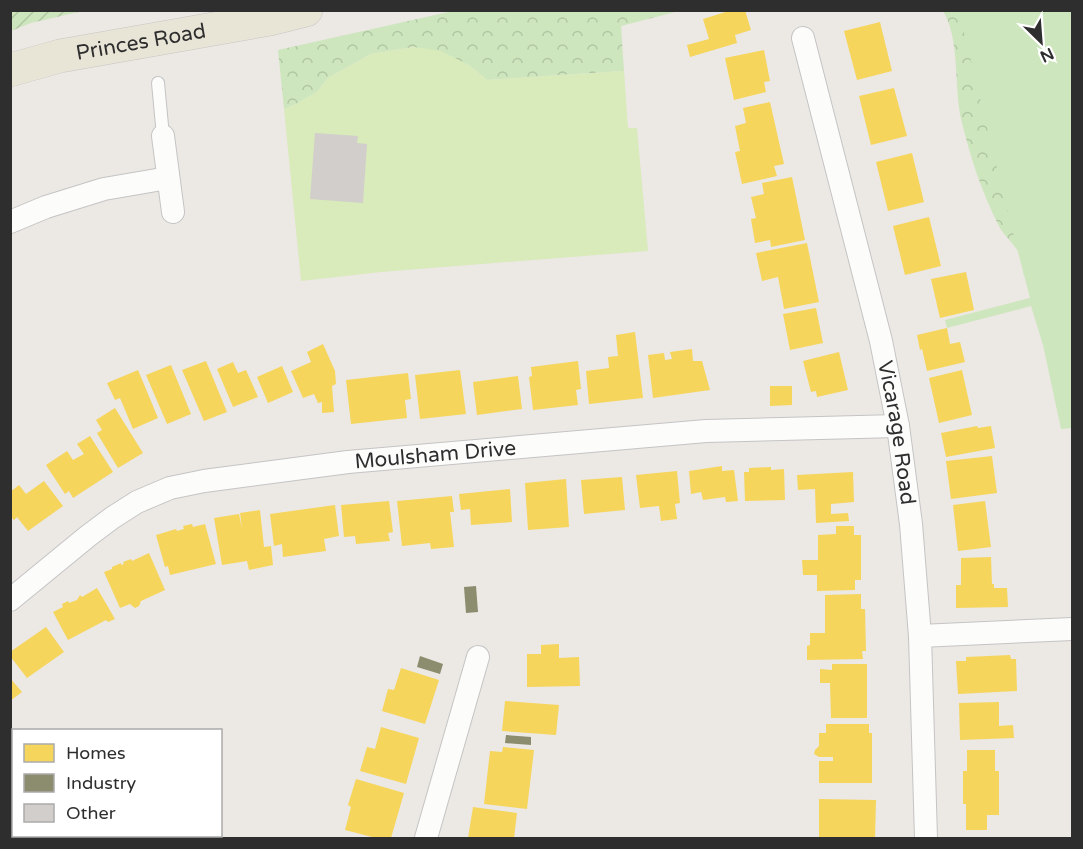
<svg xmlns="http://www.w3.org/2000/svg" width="1083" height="849" viewBox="0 0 1083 849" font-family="'Varela Round',sans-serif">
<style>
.forest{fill:url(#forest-crowns)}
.park{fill:#cee6be}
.garden{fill:url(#garden-furrows)}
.pitch{fill:#d9eabb}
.homes{fill:#f6d55c}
.industry{fill:#8c8c6e}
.building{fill:#d1cecb}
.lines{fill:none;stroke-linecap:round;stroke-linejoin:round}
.service-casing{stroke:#c5c4c5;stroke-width:14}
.minor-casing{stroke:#c5c4c5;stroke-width:24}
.primary-casing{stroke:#c6c5c4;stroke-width:34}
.service{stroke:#fcfcfb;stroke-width:12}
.minor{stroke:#fcfcfb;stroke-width:22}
.primary{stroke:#e8e4d6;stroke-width:33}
.labels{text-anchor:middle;stroke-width:6;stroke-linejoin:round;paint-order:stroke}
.street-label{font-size:21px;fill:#2e2e2e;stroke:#fff}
</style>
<defs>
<pattern id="forest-crowns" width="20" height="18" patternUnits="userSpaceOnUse" patternTransform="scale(1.5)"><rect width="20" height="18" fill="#cee6be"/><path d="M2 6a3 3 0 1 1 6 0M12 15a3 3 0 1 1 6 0" fill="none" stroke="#b1c6a4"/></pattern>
<pattern id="garden-furrows" width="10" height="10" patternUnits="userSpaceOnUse" patternTransform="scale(1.5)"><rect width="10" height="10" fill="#cee6be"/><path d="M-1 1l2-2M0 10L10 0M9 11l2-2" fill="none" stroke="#b1c6a4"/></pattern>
</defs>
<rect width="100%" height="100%" fill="#ece8e4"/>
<g class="forest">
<path d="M453 11H679L621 26 624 71 487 80 469 65 414 47 371 54 328 78 317 92 296 104 284 109 278 50Z"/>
<path d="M943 11H1064L1024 276C1023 269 1022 260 1019 254 1015 244 1005 237 1000 228 982 194 970 156 961 119 954 87 960 38 943 11Z"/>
</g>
<path class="park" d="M959 11H1072V428L1061 429 1043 345 1031 306 947 328 945 320 1030 298 1010 221Z"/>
<path class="garden" d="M11 10H83V11L31 23 11 31Z"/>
<path class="pitch" d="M414 47 441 51 469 65 487 80 624 71 628 128H637L648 251 381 272 301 281 284 109 296 104 317 92 328 78 371 54Z"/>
<g class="homes">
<path d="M732 10H745L751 30 735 35 737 43 690 57 687 45 709 39 703 19Z"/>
<path d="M880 22 892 71 857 80 844 31Z"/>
<path d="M764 50 770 81 764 82 766 92 734 100 725 58Z"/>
<path d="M894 88 907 136 871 145 859 96Z"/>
<path d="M770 102 784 164 774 166 777 176 742 184 735 152 740 151 735 126 746 123 743 108Z"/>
<path d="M912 153 924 202 888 211 876 162Z"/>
<path d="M792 177 805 240 771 247 770 240 755 243 751 219 756 218 751 197 764 194 762 183Z"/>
<path d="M929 217 941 266 905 275 893 226Z"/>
<path d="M807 243 819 302 784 309 778 277 762 281 756 253Z"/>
<path d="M966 272 974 310 940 318 931 279Z"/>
<path d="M816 308 823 343 790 350 783 314Z"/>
<path d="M947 328 950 344 960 342 965 362 927 371 922 349 920 350 917 335Z"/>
<path d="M635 332 643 398 589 404 586 371 609 368 608 357 618 356 616 335Z"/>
<path d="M323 344 335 371 336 384 332 386 334 412 322 413V402L318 403 314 394 303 398 291 371 311 362 307 352Z"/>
<path d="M692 349 693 361H702L710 390 653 398 648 355 664 353 665 360 672 359 670 352Z"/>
<path d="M839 352 848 390 817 397 816 391 811 392 803 361Z"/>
<path d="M206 361 227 412 204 421 182 370Z"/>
<path d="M578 361 581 389 576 390 578 405 533 410 529 377 532 376 531 367Z"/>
<path d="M233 362 238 373 246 370 258 397 233 407 217 369Z"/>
<path d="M171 365 191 414 167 424 146 375Z"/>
<path d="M282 366 293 392 268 403 257 377Z"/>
<path d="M138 370 158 418 133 429 120 398 115 400 107 383Z"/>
<path d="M460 370 466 414 420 419 415 375Z"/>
<path d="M962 370 972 415 939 423 929 378Z"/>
<path d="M408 373 411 399 405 400 407 418 351 424 346 380Z"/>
<path d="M518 376 522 409 477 415 473 382Z"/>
<path d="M770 386H792V405L770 406Z"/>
<path d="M115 408 143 453 118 468 97 433 102 430 96 420Z"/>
<path d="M977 426 978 428 991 426 995 448 946 457 941 433Z"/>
<path d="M90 436 113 472 73 498 69 491 65 494 46 465 67 451 73 460 84 454 77 444Z"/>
<path d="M992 456 997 493 951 499 946 461Z"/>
<path d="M722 466V471L734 470 738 501 726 502 725 497 703 500 701 492 691 494 689 471Z"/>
<path d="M771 467V470L784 469 785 500 745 501 744 472H749V468Z"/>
<path d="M677 471 680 503 675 504 677 519 661 521 659 506 640 508 636 475Z"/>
<path d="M853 472 854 502 831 504V514L848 513 849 521 816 523 815 489 798 490 797 475Z"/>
<path d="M622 477 625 510 584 514 581 480Z"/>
<path d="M566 479 569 527 528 530 525 483Z"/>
<path d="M44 481 63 506 28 531 17 517 14 520 10 516V492L19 485 26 494Z"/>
<path d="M510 489 512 522 471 525 470 509 461 510 459 494Z"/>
<path d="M452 496 454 512H450L454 547 431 549 430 543 402 546 397 501Z"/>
<path d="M389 501 393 532 388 533 390 541 356 544 355 536 344 537 341 505Z"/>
<path d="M985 501 991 547 958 551 953 505Z"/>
<path d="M335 505 339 536 324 539 326 551 283 557 282 544 274 546 270 514Z"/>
<path d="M260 510 264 547 271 546 273 565 249 570 247 561 222 565 214 518 239 514 242 529 240 513Z"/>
<path d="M192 524 193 527 205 524 216 564 170 575 168 566 165 567 156 535 176 529 177 531 184 529 183 526Z"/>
<path d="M836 526H854V535H861V580H855V590L817 591V575H803L802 560H818V535L836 534Z"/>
<path d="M149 553 165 590 141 601 139 606 135 608 130 604 120 608 104 572 112 569V567L121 563V565L124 564 123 562 131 559 132 561Z"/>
<path d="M991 557 992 584H994V588H1007L1008 607 956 608V585H961V558Z"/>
<path d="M97 588 115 619 108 622 106 620 68 640 53 612 63 607 62 604 68 601 69 603 77 600 80 595 82 597Z"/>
<path d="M861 594V609H865L866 651H862L863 659 807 660V646L810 645V633H825V595Z"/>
<path d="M46 627 64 652 27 678 10 656V652Z"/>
<path d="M559 644V658L579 657 580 686 527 687V654H541V645Z"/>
<path d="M1010 655 1011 659H1016L1017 691 958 694 956 661H966V657Z"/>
<path d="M832 664H867V718H831L830 683H820V669L832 670Z"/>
<path d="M401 668 439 680 425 724 382 711 388 689 394 690Z"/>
<path d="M10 678 22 692 10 701Z"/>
<path d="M505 701 559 705 556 735 502 731Z"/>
<path d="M999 702V726L1013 725 1014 738 960 740 959 703Z"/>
<path d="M826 724H869V733H872V783H819V761H833V757H819L814 754 815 750 819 746V733H826Z"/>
<path d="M381 727 419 738 406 784 360 771 367 747 375 749Z"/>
<path d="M503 747 534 750 527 809 484 804 490 751 502 752Z"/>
<path d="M967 750H995V771H999V815H987V830H966V804H963V771H967Z"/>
<path d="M356 779 404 793 391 838H376L345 830 351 807 348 805Z"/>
<path d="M819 799 876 800 875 838H819Z"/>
<path d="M473 807 517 813 514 838H468Z"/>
</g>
<g class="industry">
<path d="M476 586 478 612 466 613 464 587Z"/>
<path d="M420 656 443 664 440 674 417 667Z"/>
<path d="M506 735 531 737V745L505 743Z"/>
</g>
<path class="building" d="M315 133 358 136 357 143 367 144 363 203 310 199Z"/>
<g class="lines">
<defs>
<path id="service" d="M158 83 163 136"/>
<g id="minor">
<path id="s1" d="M803 38 881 341 898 426 911 524 920 636 926 838"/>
<path d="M163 136 173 212"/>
<path d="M10 222 46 207 104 189 168 178"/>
<path id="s2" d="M10 600 88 536 112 518 137 502 170 488 204 481 348 462 706 431 898 426"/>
<path d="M920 636 1072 629"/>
<path d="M426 838 478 657"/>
</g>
<g id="primary">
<path id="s3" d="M10 70 60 56 270 19 306 10"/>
</g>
</defs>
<use href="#service" class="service-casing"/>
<use href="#minor" class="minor-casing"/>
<use href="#primary" class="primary-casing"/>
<use href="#service" class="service"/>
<use href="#minor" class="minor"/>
<use href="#primary" class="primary"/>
</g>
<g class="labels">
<g class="street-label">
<text dy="7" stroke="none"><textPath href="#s3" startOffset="134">Princes Road</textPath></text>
<text dy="7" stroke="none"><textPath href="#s1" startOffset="406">Vicarage Road</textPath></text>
<text dy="7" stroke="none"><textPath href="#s2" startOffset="464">Moulsham Drive</textPath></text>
</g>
</g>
<rect width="1083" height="849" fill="none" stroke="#2e2e2e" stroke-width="24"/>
<rect x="12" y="729" width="210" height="108" fill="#ffffff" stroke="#ababab" stroke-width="1.5"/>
<rect x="24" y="744" width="30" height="18" fill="#f6d55c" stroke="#ababab" stroke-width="1.5"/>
<text x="66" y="759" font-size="18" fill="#2e2e2e">Homes</text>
<rect x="24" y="774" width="30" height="18" fill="#8c8c6e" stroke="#ababab" stroke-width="1.5"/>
<text x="66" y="789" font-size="18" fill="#2e2e2e">Industry</text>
<rect x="24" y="804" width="30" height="18" fill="#d1cecb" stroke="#ababab" stroke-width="1.5"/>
<text x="66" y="819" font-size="18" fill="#2e2e2e">Other</text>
<g transform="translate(1041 42) rotate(155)" stroke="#ffffff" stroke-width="4.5" paint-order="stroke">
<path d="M0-4.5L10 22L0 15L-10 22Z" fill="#2e2e2e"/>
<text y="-9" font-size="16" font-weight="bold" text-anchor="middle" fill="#2e2e2e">N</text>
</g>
</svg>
